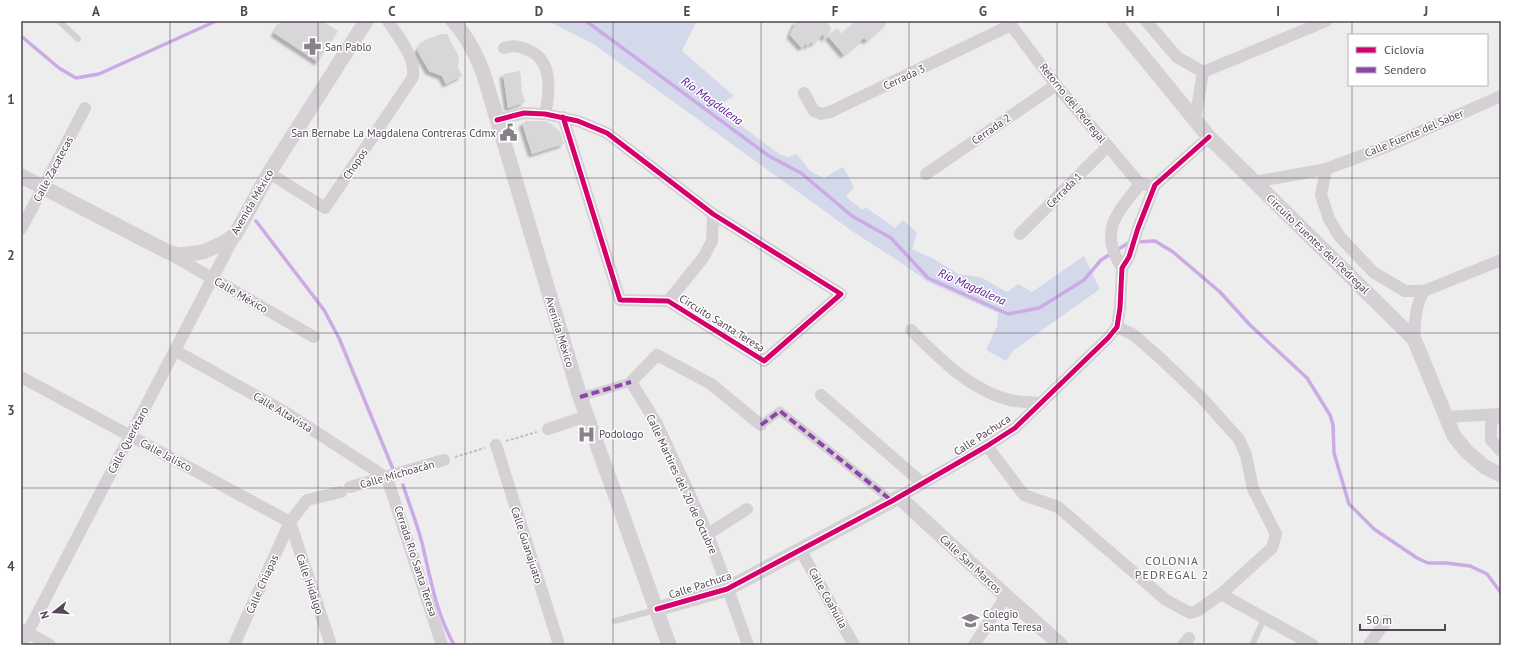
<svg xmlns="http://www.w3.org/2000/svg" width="1522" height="666" viewBox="0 0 1522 666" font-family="'PT Sans',sans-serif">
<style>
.green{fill:#d3d9eb}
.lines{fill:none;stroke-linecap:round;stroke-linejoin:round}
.stream{stroke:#ccaae5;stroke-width:3.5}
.building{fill:#d8d6d8;filter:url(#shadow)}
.path{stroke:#bfbec9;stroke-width:2;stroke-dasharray:3 2;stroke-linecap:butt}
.service{stroke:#d4d0d4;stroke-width:6}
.pedestrian{stroke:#d4d0d4;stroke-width:9}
.minor{stroke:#d4d0d4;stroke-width:12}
.tertiary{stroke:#d4d0d4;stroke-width:15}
.quiet{stroke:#8e44ad;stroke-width:4;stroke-dasharray:8 4;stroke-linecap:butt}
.cycleway-casing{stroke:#fff;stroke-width:8}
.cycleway{stroke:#d6006c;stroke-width:5}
.grid{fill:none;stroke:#544657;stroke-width:1;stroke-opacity:0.55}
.labels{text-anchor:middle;stroke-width:3;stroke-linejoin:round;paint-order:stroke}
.poi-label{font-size:11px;fill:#544657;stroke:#fff;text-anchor:start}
.street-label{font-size:11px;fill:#544657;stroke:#fff}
.water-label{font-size:12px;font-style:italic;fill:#611997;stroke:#fff}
.neighbourhood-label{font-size:12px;letter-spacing:1px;fill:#5f5960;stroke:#fff}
.neatline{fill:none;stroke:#544657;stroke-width:1.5}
.grid-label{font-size:13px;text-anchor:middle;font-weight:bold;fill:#544657}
</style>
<defs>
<filter id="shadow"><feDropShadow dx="-3.5" dy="3.5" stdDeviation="1" flood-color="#0004"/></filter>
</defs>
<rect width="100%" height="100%" fill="#ededed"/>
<path class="green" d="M548 21H697L682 51 734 96 716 107 779 154 788 157 797 154 810 171 824 178 843 167 854 187 846 197 863 210 865 207 895 228 903 220 917 233 912 249 934 259 958 274 980 277 1007 292 1018 284 1032 292 1084 256 1100 289 1013 351 1006 361 986 350 997 326 998 313 928 282 906 266 852 231 595 45Z"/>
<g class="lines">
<g class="stream">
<path d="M586 21 769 156 801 173 852 216 891 238 928 278 1008 314 1039 308 1084 280 1101 260 1130 242"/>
<path d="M21 36 59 68 76 78 99 74 216 21"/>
<path d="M256 221 324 310 339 338 393 469"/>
<path d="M1136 242 1155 241 1173 252 1220 292 1250 325 1307 378 1330 415 1333 425 1334 453 1349 504 1374 529 1417 558 1428 563H1446L1470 566 1487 574 1501 593"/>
<path d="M403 485C409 504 417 523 422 543 431 580 435 610 454 645"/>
</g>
</g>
<g class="building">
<path d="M282 21H322L338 31 318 62 274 33Z"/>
<path d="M796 21H827L831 29 825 39 823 34 813 44 811 42 808 46 806 44 802 48 790 35Z"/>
<path d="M856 21H889L867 41 864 38 844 55 828 36 837 28 842 34Z"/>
<path d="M441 34H447L459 57 458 68 462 76 446 84 442 76 429 71 417 50 425 40Z"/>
<path d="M520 71 522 89H521L525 102 508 108 503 74Z"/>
<path d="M525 121H544L551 124 560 132 564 144 532 154 522 123 525 122Z"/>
</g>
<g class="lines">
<g class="path">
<path d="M506 441 537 432"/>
<path d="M455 457 485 448"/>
</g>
<g class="service">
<path d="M59 21 78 39"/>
<path d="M615 621 655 610"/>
<path d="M1252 645 1264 619"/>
</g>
<g class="pedestrian">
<path d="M580 397 631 382"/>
<path d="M761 425 780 411 892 501"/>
</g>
<g class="minor">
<path d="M1008 21 1056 85 1140 184"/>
<path d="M1146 21 1177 57 1203 72 1326 21"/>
<path d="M504 48C513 45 519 46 528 50 553 60 550 92 545 114"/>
<path d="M804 93 814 111 821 114 830 112 1011 25"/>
<path d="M497 120 524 113 545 114 578 121 607 133 713 214 841 294 764 361 668 301 620 300 563 117"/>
<path d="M1195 120 1203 72"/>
<path d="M1326 169 1321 195 1329 219 1340 237 1373 272 1405 291H1424"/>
<path d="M269 173 325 208 413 77C416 57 398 37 388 21"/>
<path d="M926 174 1056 85"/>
<path d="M1255 182 1326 169 1388 146 1501 96"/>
<path d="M21 229 85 108"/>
<path d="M1020 234 1108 146"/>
<path d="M172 255 314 337"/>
<path d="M1122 268C1098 230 1117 214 1140 184L1148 185"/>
<path d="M668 301 703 258 712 241 713 214"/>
<path d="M911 330C939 358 971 391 1010 400 1020 402 1031 402 1041 403"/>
<path d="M1414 339C1415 322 1415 306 1424 291L1501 260"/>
<path d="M176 351 285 412 387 478 442 645"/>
<path d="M21 377 290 522"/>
<path d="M821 395 922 483"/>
<path d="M1498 416 1491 423V440L1501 451"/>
<path d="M1445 417 1501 414"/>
<path d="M548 429 587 416"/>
<path d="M496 445 559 645"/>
<path d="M987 446 1024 495 1058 507 1166 600 1190 613 1197 611 1221 594 1272 548 1276 534 1253 489 1246 455 1239 439 1201 397 1159 357 1134 335 1117 327"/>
<path d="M350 487 444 460"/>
<path d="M899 497 987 446 1015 428 1108 338 1117 327 1120 308 1122 268 1129 257 1138 228 1155 185 1209 137"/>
<path d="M290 522 331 645"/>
<path d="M708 534 747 509"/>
<path d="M801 551 854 645"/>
<path d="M1221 594 1313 645"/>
<path d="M21 629 50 645"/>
<path d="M21 645 235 235"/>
<path d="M234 645 290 522 307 500 341 492"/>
<path d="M748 645 708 534 657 424 631 382 657 355 711 384 761 425"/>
<path d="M974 645 1006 596"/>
<path d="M1183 645 1189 638"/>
<path d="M1369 645 1386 621"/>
</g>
<g class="tertiary">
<path d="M453 21C467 36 475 53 483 72L580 397 669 645"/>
<path d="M1114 21 1209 137 1414 339 1454 436 1467 452 1485 467 1501 475"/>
<path d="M21 176 168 252 180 255 203 252 225 242 235 235 269 173 366 21"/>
<path d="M657 609 727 589 899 497 1006 596 1061 645"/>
</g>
<g class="quiet">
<path d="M580 397 631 382"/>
<path d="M761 425 780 411 892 501"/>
</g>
<defs>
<g id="cycleway">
<path d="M497 120 524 113 545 114 578 121 607 133 713 214 841 294 764 361 668 301 620 300 563 117"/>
<path d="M657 609 727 589 892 501 987 446 1015 428 1108 338 1117 327 1120 308 1122 268 1129 257 1138 228 1155 185 1209 137"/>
</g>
</defs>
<use href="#cycleway" class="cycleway-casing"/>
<use href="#cycleway" class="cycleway"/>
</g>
<path class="grid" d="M170 21V645M318 21V645M465 21V645M613 21V645M761 21V645M909 21V645M1057 21V645M1204 21V645M1352 21V35M1352 85V645M21 178H1501M21 333H1501M21 488H1501"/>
<defs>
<symbol id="pharmacy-bare" viewBox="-9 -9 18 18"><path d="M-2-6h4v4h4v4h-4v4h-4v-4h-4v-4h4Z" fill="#8a808c" stroke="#fff" stroke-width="2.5" paint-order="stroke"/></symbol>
<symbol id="civic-bare" viewBox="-9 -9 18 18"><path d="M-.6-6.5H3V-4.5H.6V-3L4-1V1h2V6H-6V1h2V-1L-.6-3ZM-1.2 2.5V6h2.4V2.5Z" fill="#8a808c" stroke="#fff" stroke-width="2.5" paint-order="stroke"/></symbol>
<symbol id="hospital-bare" viewBox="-9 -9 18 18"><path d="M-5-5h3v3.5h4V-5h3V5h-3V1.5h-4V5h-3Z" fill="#8a808c" stroke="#fff" stroke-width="2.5" paint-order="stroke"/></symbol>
<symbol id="school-bare" viewBox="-9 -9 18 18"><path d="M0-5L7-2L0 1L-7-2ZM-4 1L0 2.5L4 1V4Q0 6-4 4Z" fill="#8a808c" stroke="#fff" stroke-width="2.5" paint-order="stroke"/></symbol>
</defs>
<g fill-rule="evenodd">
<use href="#pharmacy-bare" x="300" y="34" width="25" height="25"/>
<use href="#civic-bare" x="496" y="120" width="25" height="25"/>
<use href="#hospital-bare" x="574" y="422" width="25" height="25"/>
<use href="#school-bare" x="958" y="608" width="25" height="25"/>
</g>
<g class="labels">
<g class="poi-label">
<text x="325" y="51">San Pablo</text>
<text x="496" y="137" text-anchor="end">San Bernabe La Magdalena Contreras Cdmx</text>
<text x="599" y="438">Podologo</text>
<text x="983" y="618">Colegio<tspan x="983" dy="13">Santa Teresa</tspan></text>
</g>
<g class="street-label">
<text transform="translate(904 77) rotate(-25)" y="4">Cerrada 3</text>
<text transform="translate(1073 103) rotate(51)" y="4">Retorno del Pedregal</text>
<text transform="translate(991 129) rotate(-35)" y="4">Cerrada 2</text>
<text transform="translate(1414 133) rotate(-23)" y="4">Calle Fuente del Saber</text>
<text transform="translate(355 164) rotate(-56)" y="4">Chopos</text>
<text transform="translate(53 169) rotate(-62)" y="4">Calle Zacatecas</text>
<text transform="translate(1064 190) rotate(-45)" y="4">Cerrada 1</text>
<text transform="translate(252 202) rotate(-60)" y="4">Avenida México</text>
<text transform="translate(1318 244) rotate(44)" y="4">Circuito Fuentes del Pedregal</text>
<text transform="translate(241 295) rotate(30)" y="4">Calle México</text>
<text transform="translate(722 323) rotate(32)" y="4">Circuito Santa Teresa</text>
<text transform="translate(560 332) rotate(73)" y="4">Avenida México</text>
<text transform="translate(283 412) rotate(31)" y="4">Calle Altavista</text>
<text transform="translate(982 435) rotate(-33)" y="4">Calle Pachuca</text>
<text transform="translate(128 440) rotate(-62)" y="4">Calle Querétaro</text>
<text transform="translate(166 455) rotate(28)" y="4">Calle Jalisco</text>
<text transform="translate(397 474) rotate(-16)" y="4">Calle Michoacán</text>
<text transform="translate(682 484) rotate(65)" y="4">Calle Mártires del 20 de Octubre</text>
<text transform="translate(527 545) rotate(72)" y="4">Calle Guanajuato</text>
<text transform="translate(416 561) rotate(72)" y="4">Cerrada Río Santa Teresa</text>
<text transform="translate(971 564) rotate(43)" y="4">Calle San Marcos</text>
<text transform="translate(262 584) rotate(-66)" y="4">Calle Chiapas</text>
<text transform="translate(310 584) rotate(71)" y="4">Calle Hidalgo</text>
<text transform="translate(700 585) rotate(-18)" y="4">Calle Pachuca</text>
<text transform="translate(828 598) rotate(61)" y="4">Calle Coahuila</text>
</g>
<g class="water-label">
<text transform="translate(712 101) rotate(36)" y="4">Río Magdalena</text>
<text transform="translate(972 287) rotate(24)" y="4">Río Magdalena</text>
</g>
<g class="neighbourhood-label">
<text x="1172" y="565">COLONIA<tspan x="1172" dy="14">PEDREGAL 2</tspan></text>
</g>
</g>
<rect width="1522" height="666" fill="none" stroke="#ffffff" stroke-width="44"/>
<rect x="1348" y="34" width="140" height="52" fill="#ffffff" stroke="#bbb5bc"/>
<rect x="1356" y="47" width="20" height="6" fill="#d6006c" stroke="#bbb5bc"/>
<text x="1384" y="54" font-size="12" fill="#544657">Ciclovía</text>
<rect x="1356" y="67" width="20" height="6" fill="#8e44ad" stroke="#bbb5bc"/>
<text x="1384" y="74" font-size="12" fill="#544657">Sendero</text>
<g transform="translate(54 612) rotate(253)" stroke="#ffffff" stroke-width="3" paint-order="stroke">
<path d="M0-3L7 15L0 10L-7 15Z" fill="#544657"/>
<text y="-6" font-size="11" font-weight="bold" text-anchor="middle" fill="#544657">N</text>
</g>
<path d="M1360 624v6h85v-6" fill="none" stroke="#544657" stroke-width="2"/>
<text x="1366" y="624" font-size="12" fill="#544657" stroke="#ffffff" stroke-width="3" paint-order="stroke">50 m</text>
<rect x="22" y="22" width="1478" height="622" class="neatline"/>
<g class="grid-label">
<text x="96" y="16">A</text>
<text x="244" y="16">B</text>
<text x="392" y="16">C</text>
<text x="539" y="16">D</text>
<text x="687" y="16">E</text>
<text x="835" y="16">F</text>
<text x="983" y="16">G</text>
<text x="1130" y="16">H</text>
<text x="1278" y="16">I</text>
<text x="1426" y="16">J</text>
<text x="11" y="104">1</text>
<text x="11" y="260">2</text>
<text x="11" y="415">3</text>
<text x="11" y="571">4</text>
</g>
</svg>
